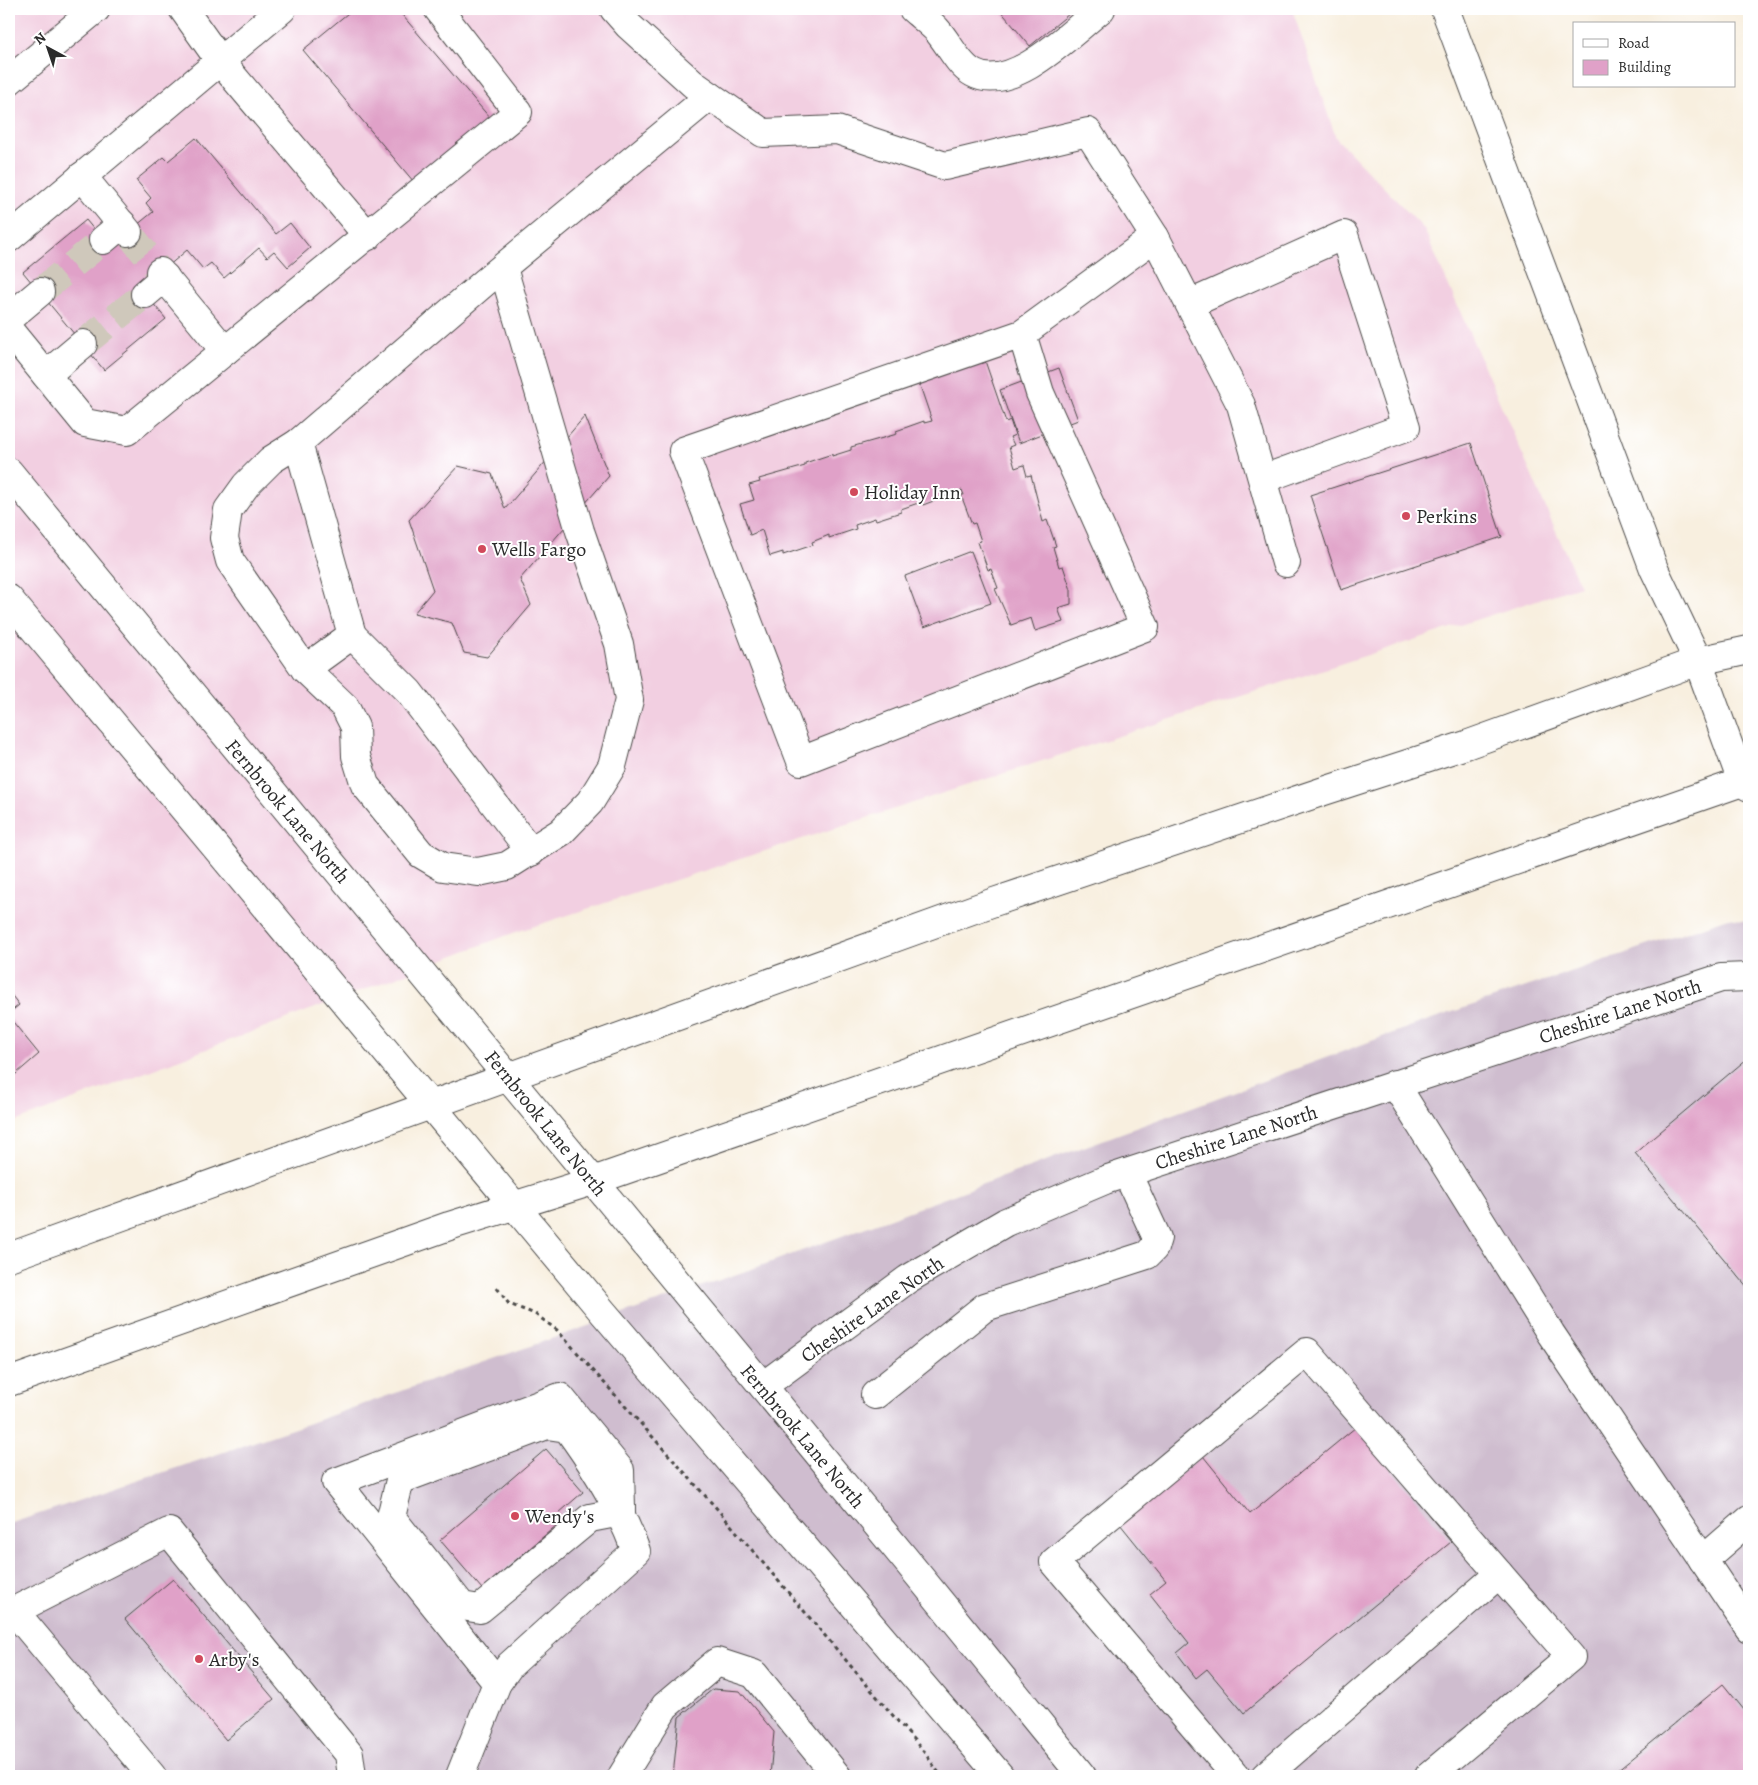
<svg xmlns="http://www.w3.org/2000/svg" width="1758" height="1785" viewBox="0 0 1758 1785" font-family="Alegreya,serif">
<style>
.built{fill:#f2cfe1}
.industrial{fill:#cfbdcf}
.building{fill:#e0a1c8}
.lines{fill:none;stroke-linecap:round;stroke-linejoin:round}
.minor-tunnel{stroke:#cfc8bb;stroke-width:28;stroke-dasharray:28 14;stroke-linecap:butt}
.minor-casing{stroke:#4a4846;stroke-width:30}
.major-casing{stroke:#4a4846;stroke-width:30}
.highway-casing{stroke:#4a4846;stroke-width:30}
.path{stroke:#4a4846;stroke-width:3;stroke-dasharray:4 4;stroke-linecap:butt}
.minor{stroke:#fff;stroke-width:28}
.major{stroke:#fff;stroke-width:28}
.highway{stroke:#fff;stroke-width:28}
.poi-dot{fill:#d1495b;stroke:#fff;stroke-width:2}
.labels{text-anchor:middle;stroke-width:4;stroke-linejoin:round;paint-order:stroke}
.poi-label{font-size:20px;fill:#2b2b2b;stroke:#fff;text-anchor:start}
.street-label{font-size:20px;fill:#2b2b2b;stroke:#fff}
</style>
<rect width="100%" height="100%" fill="#fff"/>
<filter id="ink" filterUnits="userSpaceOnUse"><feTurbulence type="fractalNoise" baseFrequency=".02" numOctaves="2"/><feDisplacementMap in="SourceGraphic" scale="10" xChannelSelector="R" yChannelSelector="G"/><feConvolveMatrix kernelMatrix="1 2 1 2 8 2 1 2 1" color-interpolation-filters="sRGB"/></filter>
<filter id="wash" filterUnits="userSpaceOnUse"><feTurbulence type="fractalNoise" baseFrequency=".0096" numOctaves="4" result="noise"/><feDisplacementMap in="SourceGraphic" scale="20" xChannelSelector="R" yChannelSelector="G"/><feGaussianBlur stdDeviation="1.12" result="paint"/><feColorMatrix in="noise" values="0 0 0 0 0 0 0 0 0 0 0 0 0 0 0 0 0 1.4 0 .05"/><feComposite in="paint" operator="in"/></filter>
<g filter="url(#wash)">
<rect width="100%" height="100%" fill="#f8efdf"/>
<path class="built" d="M9 9H1292L1336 138 1424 229 1580 586 513 933 9 1124Z"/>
<path class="industrial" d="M1729 918 1749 921V1776H9V1524L301 1426 763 1265 1423 1022Z"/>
<g id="blocks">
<g class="building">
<path d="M353 9H397L490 118 414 182 303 50Z"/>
<path d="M999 9H1075L1030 46Z"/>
<path d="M196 138 276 234 290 223 310 248 288 267 274 251 267 257 259 248 224 278 211 263 203 269 187 250 141 289 166 319 104 370 23 272 86 220 109 248 153 212 146 203 151 198 136 180 164 157 168 161Z"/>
<path d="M983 355 1006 422 1010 420 1015 435 1010 437 1014 445 1009 447 1015 468 1024 465 1027 476 1031 475 1043 522 1047 520 1056 546 1053 547 1059 567 1063 566 1071 590V604L1058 608 1063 622 1035 631 1031 618 1011 625 995 589 998 588 991 569 988 570 978 542 981 541 975 523 972 524 961 495H964L962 490 923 505 921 502 901 509V512L876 520 875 518 855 525 856 529 829 538V535L812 542 813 545 783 555V552L770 556 762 530 750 535 740 504 754 500 749 485 760 482 759 479 805 466V463L832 454V456L851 450V447L897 434 896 431 924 421V423L932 421 917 377Z"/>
<path d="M1059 368 1078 420 1019 443 1000 390Z"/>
<path d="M585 416 609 476 520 579 531 605 487 657 464 653 452 623 414 613 433 590 409 520 458 466 492 474 505 509Z"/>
<path d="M1471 443 1502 537 1341 590 1310 495Z"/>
<path d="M971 551 991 603 924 627 905 576Z"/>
<path d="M9 992 19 1005 9 1013Z"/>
<path d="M9 1017 39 1054 9 1080Z"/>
<path d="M1748 1058 1749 1059V1289L1635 1153Z"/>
<path d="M1356 1427 1451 1542 1244 1713 1207 1669 1196 1678 1177 1653 1189 1643 1150 1594 1166 1581 1120 1524 1203 1456 1250 1514Z"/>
<path d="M546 1449 583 1492 559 1513 564 1519 482 1589 440 1540Z"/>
<path d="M173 1579 274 1699 226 1740 125 1619Z"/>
<path d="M1723 1684 1749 1716V1776H1611Z"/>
<path d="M713 1689 740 1691 774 1732 770 1776H673L679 1717Z"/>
</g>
</g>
</g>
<g filter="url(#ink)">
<use href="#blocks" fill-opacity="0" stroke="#4a4846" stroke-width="1"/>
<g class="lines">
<g class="minor-tunnel">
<path d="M128 232 160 272"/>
<path d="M40 292 103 240"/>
<path d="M83 344 145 294"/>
</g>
<defs>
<g id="minor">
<path d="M183 9 220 61 368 236"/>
<path d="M614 9 629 26 693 84 763 133 837 130 945 166 1088 132 1155 237"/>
<path d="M913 9C921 16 929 22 936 29 949 43 957 64 973 73 1012 95 1073 31 1101 9"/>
<path d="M9 81 96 9"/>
<path d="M82 176 128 232"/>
<path d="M9 238 282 9"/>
<path d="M103 240 122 224"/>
<path d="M160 272 225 351"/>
<path d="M145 294 165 277"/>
<path d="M1190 304 1344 235 1406 427 1263 479"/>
<path d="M9 318 40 292"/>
<path d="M9 330 85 423 127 431 518 112 438 9"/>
<path d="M1022 334 683 451 801 761 1145 627 1040 393 1022 334 1155 237 1241 405 1286 563"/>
<path d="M46 375 83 344"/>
<path d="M298 443 271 460 246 485 228 510 224 538 230 561 305 669 345 707 355 727 356 756 365 785 421 854 443 867 478 872 507 866 561 832 590 802 612 766 629 700 619 644 580 531 503 268"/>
<path d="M9 472 906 1560 1082 1776"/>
<path d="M9 599 602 1311 1000 1776"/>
<path d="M352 635 409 692 531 852"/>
<path d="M305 669 352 635 298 443 485 282 710 96"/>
<path d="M1395 1084 1551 1334 1749 1628"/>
<path d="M763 1386 908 1279 1006 1222 1105 1180 1721 978 1749 977"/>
<path d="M875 1395 985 1307 1147 1255 1154 1248 1157 1238 1127 1173"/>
<path d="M1703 1560 1749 1520"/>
<path d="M497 1683 336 1482 560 1397 620 1470 621 1508"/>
<path d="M152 1776 14 1611 169 1532 349 1754 352 1776"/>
<path d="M460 1776 497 1683 510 1665 636 1551C619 1505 596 1467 567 1428L547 1425 400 1480 391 1517 462 1606 480 1609 590 1518 621 1512"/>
<path d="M622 1776 665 1706 717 1662 754 1674 837 1776"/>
<path d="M1236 1776 1054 1562 1307 1352 1571 1657 1429 1776"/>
<path d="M1265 1776 1499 1574"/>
</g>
<g id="major">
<path d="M9 1257 994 902 1324 791 1466 745 1698 661"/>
<path d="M9 1382 449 1226 593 1181 1742 782"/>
</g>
<g id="highway">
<path d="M1445 9 1654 569 1698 661 1742 782 1749 787"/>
<path d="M1698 661 1749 650"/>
</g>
</defs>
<use href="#minor" class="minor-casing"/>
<use href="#major" class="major-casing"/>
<use href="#highway" class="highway-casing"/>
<path class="path" d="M497 1288 509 1304 535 1314 557 1330 718 1510 924 1752 941 1776"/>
<use href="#minor" class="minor"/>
<use href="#major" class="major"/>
<use href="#highway" class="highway"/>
</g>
</g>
<g class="poi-dot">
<circle cx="854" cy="492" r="5"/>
<circle cx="1406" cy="516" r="5"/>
<circle cx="482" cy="549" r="5"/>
<circle cx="515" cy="1516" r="5"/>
<circle cx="199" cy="1659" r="5"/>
</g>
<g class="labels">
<g class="poi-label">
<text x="864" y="499">Holiday Inn</text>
<text x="1416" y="523">Perkins</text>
<text x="492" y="556">Wells Fargo</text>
<text x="525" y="1523">Wendy's</text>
<text x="209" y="1666">Arby's</text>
</g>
<g class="street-label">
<text transform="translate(288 811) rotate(50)" y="7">Fernbrook Lane North</text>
<text transform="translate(1620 1011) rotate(-18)" y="7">Cheshire Lane North</text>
<text transform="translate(546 1123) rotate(51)" y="7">Fernbrook Lane North</text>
<text transform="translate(1236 1137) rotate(-18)" y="7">Cheshire Lane North</text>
<text transform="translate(872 1309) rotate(-35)" y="7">Cheshire Lane North</text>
<text transform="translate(803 1436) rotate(50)" y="7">Fernbrook Lane North</text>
</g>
</g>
<rect width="1758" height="1785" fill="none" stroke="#fff" stroke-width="30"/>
<rect x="1573" y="22" width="162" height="65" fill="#ffffff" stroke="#aaaaaa"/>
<rect x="1583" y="39" width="25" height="8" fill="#ffffff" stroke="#aaaaaa"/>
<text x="1618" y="48" font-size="15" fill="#2b2b2b">Road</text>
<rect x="1583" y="60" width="25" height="15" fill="#e0a1c8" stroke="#aaaaaa"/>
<text x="1618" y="72" font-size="15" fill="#2b2b2b">Building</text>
<g transform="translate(48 48) rotate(320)" stroke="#ffffff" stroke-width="4" paint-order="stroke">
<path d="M0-4L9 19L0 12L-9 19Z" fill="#2b2b2b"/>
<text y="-8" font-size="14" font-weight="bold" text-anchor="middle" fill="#2b2b2b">N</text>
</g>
</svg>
